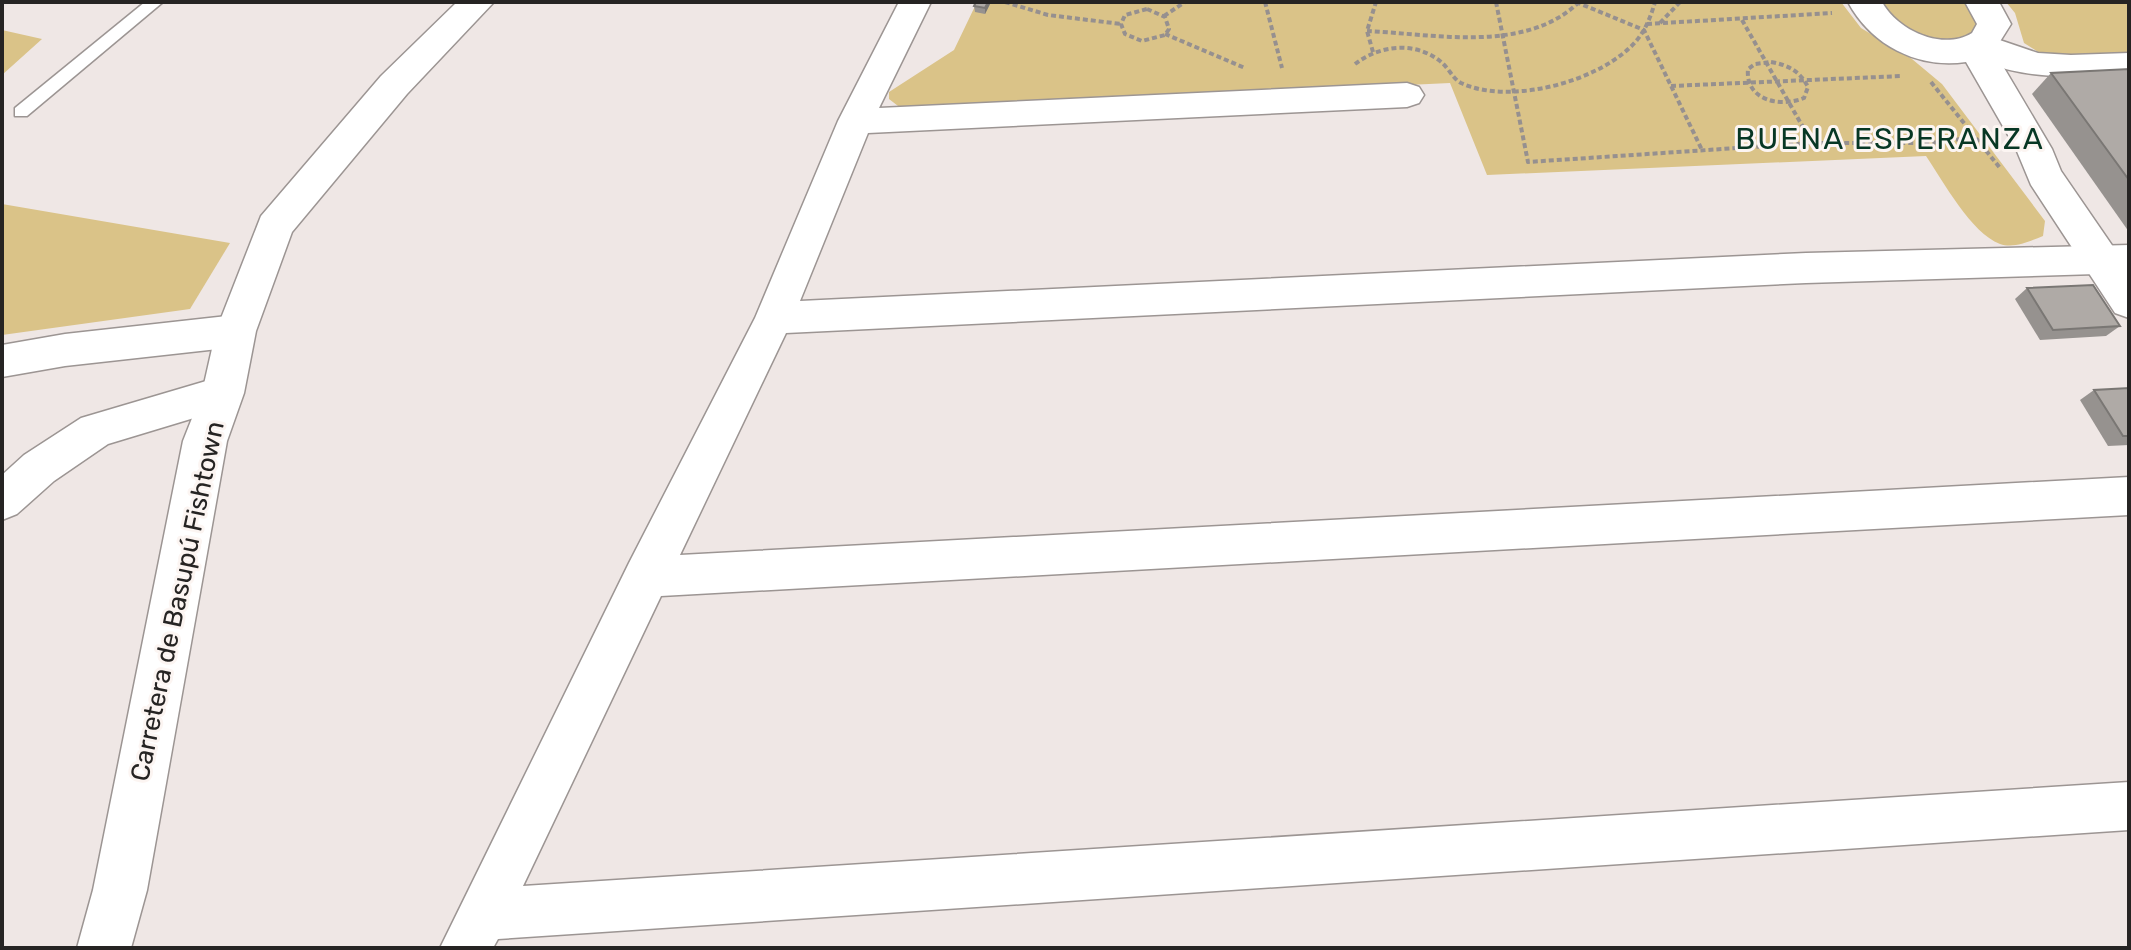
<svg xmlns="http://www.w3.org/2000/svg" width="2131" height="950" viewBox="0 0 2131 950" font-family="Rubik,sans-serif">
<style>
.green{fill:#dac388}
.lines{fill:none;stroke-linecap:round;stroke-linejoin:round}
.lane-casing{stroke:#9c9593;stroke-width:3}
.street-casing{stroke:#9c9593;stroke-width:3}
.secondary-casing{stroke:#9c9593;stroke-width:3}
.path{stroke:#96908f;stroke-width:4;stroke-dasharray:5 3;stroke-linecap:butt}
.lane{fill:#fff;fill-rule:evenodd}
.street{fill:#fff;fill-rule:evenodd}
.secondary{fill:#fff;fill-rule:evenodd}
.wall{fill:#96928f}
.shaded-wall{fill:#7a7774}
.building{fill:#afaaa6;stroke:#7a7774;stroke-width:2}
.labels{text-anchor:middle;stroke-width:6;stroke-linejoin:round;paint-order:stroke}
.street-label{font-size:26px;fill:#262423;stroke:#fcf5f2}
.quarter-label{font-size:30px;letter-spacing:2px;fill:#073724;stroke:#fcf5f2}
</style>
<rect width="100%" height="100%" fill="#efe7e5"/>
<g class="green">
<path d="M977 2H1841L1861 28 1912 59 1942 84 2045 221 2043 236C2030 241 2014 249 2000 244 1971 233 1943 181 1926 156L1487 175 1450 83 902 109 889 99V92L954 50Z"/>
<path d="M1877 2H1972L1982 28 1952 43 1905 32Z"/>
<path d="M2006 2H2129V56L2043 55 2024 43 2015 13Z"/>
<path d="M2 30 42 39 2 75Z"/>
<path d="M2 204 230 243 190 309 2 335Z"/>
</g>
<g class="lines">
<defs>
<path id="lane" d="M145 2H163L27 116H15V108Z"/>
<g id="street">
<path d="M899 2H931L879 108 1407 83 1419 87 1424 95 1419 103 1407 107 868 133 800 301 1806 253 2129 245V273L1806 283 786 333 680 555 2129 477V515L661 596 523 886 2129 782V830L498 939 493 948H440L629 563 755 318 838 121Z"/>
<path d="M1982 34 2038 53 2071 55 2129 53V75C2090 78 1988 82 1966 45L1970 37Z"/>
<path d="M236 315 250 320 255 331 250 342 236 347 65 366 2 377V345L65 334Z"/>
<path d="M223 376 237 381 243 393 237 405 108 444 54 481 17 514 2 520V475L24 455 81 418Z"/>
</g>
<g id="secondary">
<path d="M457 2H494L407 94 292 232 256 331 244 393 227 441 147 890 131 948H77L93 890 183 441 202 393 216 331 261 216 381 76Z"/>
<path d="M1848 2H1882C1898 31 1943 51 1972 33L1977 24 1965 2H1999L2011 24 1994 51 2052 149 2061 171 2129 270V318L2115 313 2031 185 2016 149 1966 62C1917 69 1871 45 1848 2Z"/>
</g>
</defs>
<use href="#lane" class="lane-casing"/>
<use href="#street" class="street-casing"/>
<use href="#secondary" class="secondary-casing"/>
<g class="path">
<path d="M1005 2 1048 15 1121 24"/>
<path d="M1265 2 1282 68"/>
<path d="M1496 2 1528 162 1812 143H1931L1976 137"/>
<path d="M1576 2 1644 30 1702 150"/>
<path d="M1147 9 1165 17 1169 29 1165 35 1142 41 1125 34 1121 24 1125 15Z"/>
<path d="M1164 16 1185 2"/>
<path d="M1742 20 1812 143"/>
<path d="M1660 23 1680 2"/>
<path d="M1647 24 1832 13"/>
<path d="M1367 31C1434 34 1526 54 1579 2"/>
<path d="M1165 34 1245 68"/>
<path d="M1373 52 1367 31 1376 2"/>
<path d="M1771 62C1788 65 1800 71 1808 87L1804 98C1780 108 1745 100 1748 69L1755 64Z"/>
<path d="M1355 64C1380 45 1414 41 1440 61 1448 67 1453 79 1461 83 1510 106 1603 81 1637 40 1646 29 1651 16 1655 2"/>
<path d="M1931 82 2000 168"/>
<path d="M1671 86 1902 76"/>
</g>
<use href="#lane" class="lane"/>
<use href="#street" class="street"/>
<use href="#secondary" class="secondary"/>
</g>
<g class="wall">
<path d="M991 2 985 14 975 12 974 6Z"/>
<path d="M2129 69V232L2032 94 2051 73Z"/>
<path d="M2027 288 2120 326 2106 336 2040 340 2015 299Z"/>
<path d="M2129 388V445L2108 446 2080 400 2094 390Z"/>
</g>
<path class="shaded-wall" d="M988 2H991L985 14V8Z"/>
<g class="building">
<path d="M976 2H988L985 8 974 6Z"/>
<path d="M2129 69V180L2051 73Z"/>
<path d="M2093 285 2120 326 2053 330 2027 288Z"/>
<path d="M2129 388V436H2123L2094 390Z"/>
</g>
<g class="labels">
<g class="street-label">
<text transform="translate(177 601) rotate(-78)" y="9">Carretera de Basupú Fishtown</text>
</g>
<g class="quarter-label">
<text x="1890" y="149">BUENA ESPERANZA</text>
</g>
</g>
<rect width="2131" height="950" fill="none" stroke="#262423" stroke-width="8"/>
</svg>
